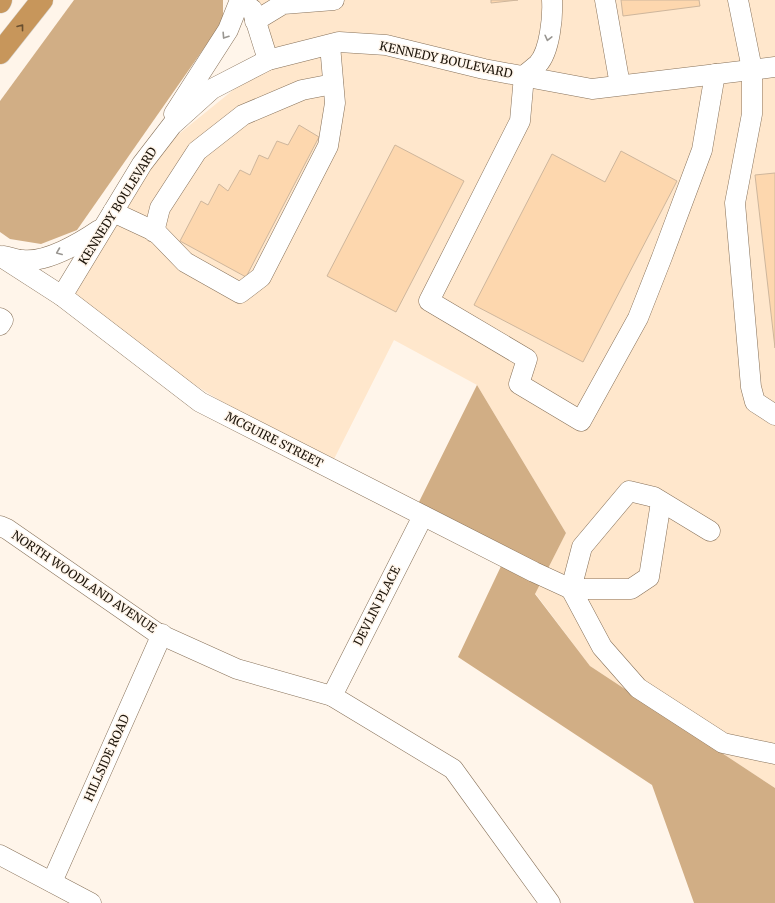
<svg xmlns="http://www.w3.org/2000/svg" width="775" height="903" viewBox="0 0 775 903" font-family="Merriweather,serif">
<style>
.built{fill:#ffe7cc}
.forest{fill:#d1ae85}
.building{fill:#fdd7ae;stroke:#ceb69c}
.lines{fill:none;stroke-linecap:round;stroke-linejoin:round}
.minor-casing{stroke:#877159;stroke-width:21}
.highway-casing{stroke:#d6d5d3;stroke-width:23}
.minor{stroke:#fff;stroke-width:20}
.highway{stroke:#c7965b;stroke-width:22}
.oneway{stroke:#694f2f}
.oneway2{stroke:#999691}
.labels{text-anchor:middle;stroke-width:3;stroke-linejoin:round;paint-order:stroke}
.street-label{font-size:12px;fill:#1d150b;stroke:#fff5ea}
</style>
<rect width="100%" height="100%" fill="#fff5ea"/>
<path class="built" d="M254 0H775V788L590 666 535 593 566 533 477 385 394 340 329 469 68 305 153 155 264 65Z"/>
<g class="forest">
<path d="M74 0H223V21L77 230 41 244 10 239 0 232V101Z"/>
<path d="M477 385 566 533 535 594 590 666 775 788V903H694L652 785 458 657 503 562 413 514Z"/>
</g>
<g class="building">
<path d="M491 0H518L491 3Z"/>
<path d="M621 0H699L700 6 623 16Z"/>
<path d="M299 125 319 137 246 277 180 241 201 201 208 205 219 184 228 191 240 170 250 175 259 155 268 159 277 141 288 145Z"/>
<path d="M395 145 464 181 396 312 327 276Z"/>
<path d="M621 151 677 181 583 362 474 305 552 154 605 182Z"/>
<path d="M775 173V348L755 175Z"/>
</g>
<g class="lines">
<defs>
<g id="minor">
<path d="M552 0C553 16 550 51 538 64 534 68 528 72 524 76L520 121 429 301 527 359 519 384 581 421 638 318 662 257 702 150 715 74"/>
<path d="M605 0 620 85"/>
<path d="M738 0 752 69V114L735 203 751 387 755 402 775 415"/>
<path d="M252 9 268 60"/>
<path d="M255 21 283 4 334 0"/>
<path d="M174 114 228 30 240 0"/>
<path d="M113 212 156 232 185 262 240 293 261 277 328 146 335 103 330 45"/>
<path d="M154 232 160 208 197 151 243 115 302 90 333 84"/>
<path d="M0 256 62 296 200 402 534 572 571 589H631L649 577 661 502"/>
<path d="M4 256C10 257 16 260 22 260 46 263 80 243 99 230"/>
<path d="M62 296 142 164 172 125 212 89 268 60 339 42 386 45 484 69 592 89 775 67"/>
<path d="M0 318 3 320 0 325"/>
<path d="M0 526 7 529 157 633 237 669 332 696 453 769 550 903"/>
<path d="M710 531 654 497 629 491 582 547 571 589 602 647 638 688 723 743 775 754"/>
<path d="M332 696 423 516"/>
<path d="M0 855 91 903"/>
<path d="M52 882 162 634"/>
</g>
<g id="highway">
<path d="M0 2 1 0"/>
<path d="M0 53 42 0"/>
</g>
</defs>
<use href="#minor" class="minor-casing"/>
<use href="#highway" class="highway-casing"/>
<use href="#minor" class="minor"/>
<use href="#highway" class="highway"/>
</g>
<defs><path id="oneway-chevron" d="M-2-3.5L2.5 0L-2 3.5" fill="none" stroke-width="1.6" stroke-linecap="round" stroke-linejoin="round"/></defs>
<use class="oneway" href="#oneway-chevron" transform="translate(21 27) rotate(-52)"/>
<g class="oneway2">
<use href="#oneway-chevron" transform="translate(225 36) rotate(123)"/>
<use href="#oneway-chevron" transform="translate(548 38) rotate(104)"/>
<use href="#oneway-chevron" transform="translate(59 252) rotate(158)"/>
</g>
<g class="labels">
<g class="street-label">
<text transform="translate(446 60) rotate(12)" y="4">KENNEDY BOULEVARD</text>
<text transform="translate(118 206) rotate(-58)" y="4">KENNEDY BOULEVARD</text>
<text transform="translate(274 440) rotate(27)" y="4">MCGUIRE STREET</text>
<text transform="translate(84 582) rotate(34)" y="4">NORTH WOODLAND AVENUE</text>
<text transform="translate(377 606) rotate(-63)" y="4">DEVLIN PLACE</text>
<text transform="translate(107 758) rotate(-66)" y="4">HILLSIDE ROAD</text>
</g>
</g>
</svg>
